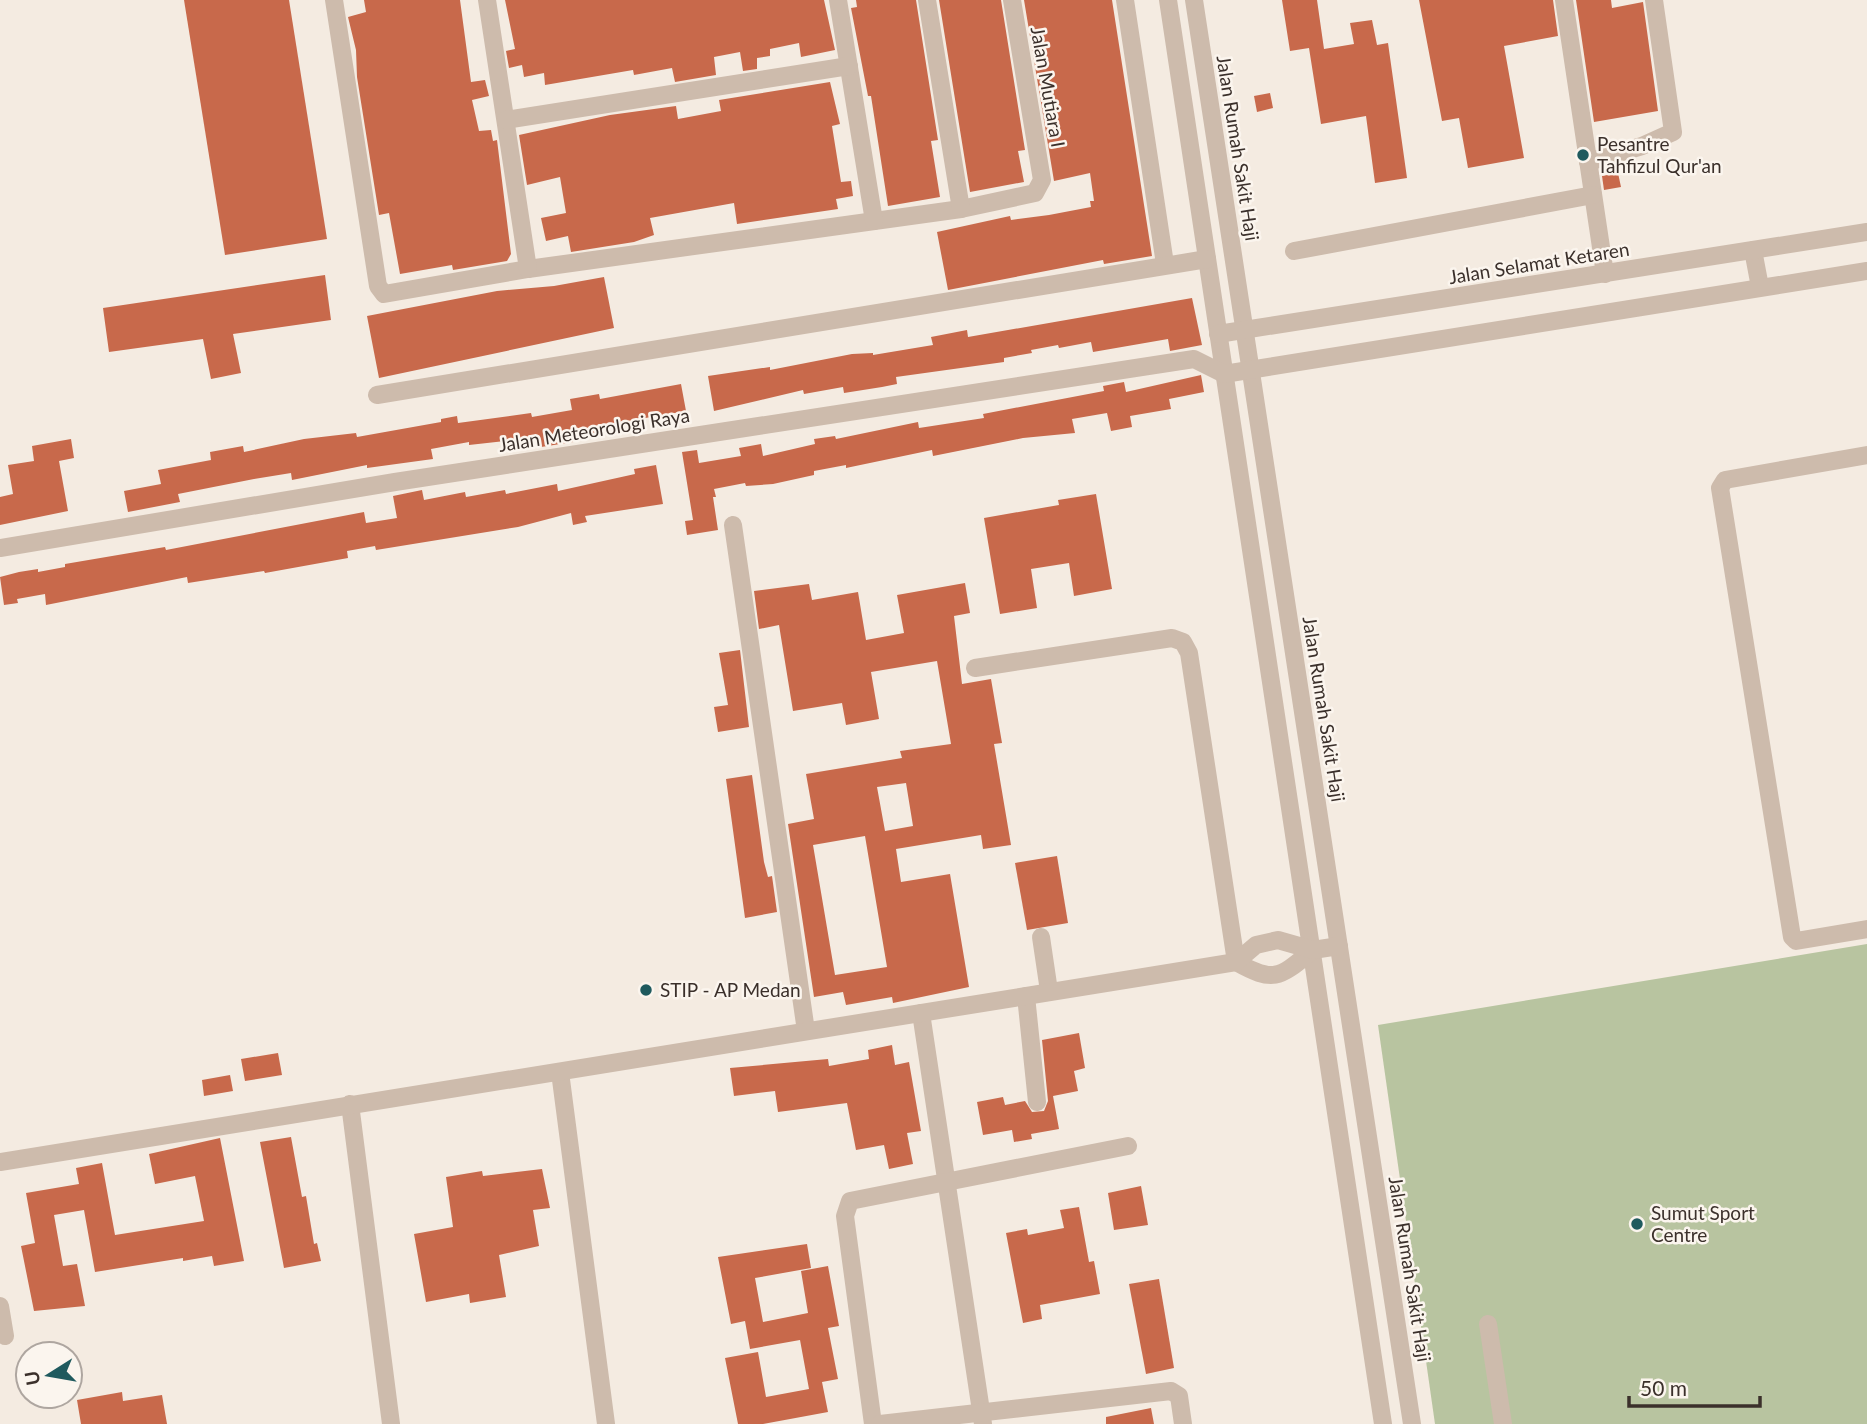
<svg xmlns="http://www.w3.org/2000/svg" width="1867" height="1424" viewBox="0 0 1867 1424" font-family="Lato,sans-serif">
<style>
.green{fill:#b8c4a0}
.building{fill:#c8694b;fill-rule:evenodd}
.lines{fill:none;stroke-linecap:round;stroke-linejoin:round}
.minor{stroke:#cdbbac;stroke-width:18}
.poi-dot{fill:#1f5a5e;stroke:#fbf5ee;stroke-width:2.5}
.labels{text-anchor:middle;stroke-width:5;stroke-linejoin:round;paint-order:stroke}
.street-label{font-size:19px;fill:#3b302b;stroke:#fbf5ee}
.poi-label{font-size:19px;fill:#3b302b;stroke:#fbf5ee;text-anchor:start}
</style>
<rect width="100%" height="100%" fill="#f4ebe1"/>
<path class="green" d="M1867 944V1424H1435L1378 1025Z"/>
<g class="building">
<path d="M184 0H289L327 239 225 255Z"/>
<path d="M364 0H460L471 82 485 80 489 96 472 100 479 131 491 130 493 141 497 140 511 254 507 261 453 270 452 265 400 274 389 213 379 215 357 77 356 50 348 17 366 12Z"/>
<path d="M505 0H824L835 50 801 57 799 43 770 49V56L757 58V69L743 71 740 52 714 57 716 75 675 82 672 68 634 75 633 70 545 85 544 73 524 77 522 65 509 68 506 51 515 49Z"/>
<path d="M856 0H916L938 140 931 141 940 197 888 206 871 96H868L851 8 857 7Z"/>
<path d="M939 0H1001L1025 150 1018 151 1024 182 970 192Z"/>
<path d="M1024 0H1112L1152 256 1104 264 1103 260 948 290 937 232 1010 216 1011 220 1049 215 1091 207 1090 201H1094L1090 173 1054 181Z"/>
<path d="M1282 0H1317L1324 49 1354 44 1350 23 1372 20 1377 45 1388 43 1407 178 1375 183 1366 116 1321 124 1309 48 1290 51Z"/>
<path d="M1419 0H1553L1558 36 1504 46 1524 158 1468 168 1459 118 1442 121Z"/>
<path d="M1576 0H1611L1612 8 1643 2 1658 111 1594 122Z"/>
<path d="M830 82 840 124 832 126 841 182 851 181 853 196 836 199 838 209 737 224 734 203 650 218 654 235 634 242 571 252 568 236 546 241 541 218 566 213 560 177 527 185 519 135 610 115 676 106 678 119 721 111 719 100Z"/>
<path d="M1270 93 1273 108 1257 112 1254 96Z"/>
<path d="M1618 173 1621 187 1604 190 1602 176Z"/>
<path d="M325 275 331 320 233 334 241 373 211 379 203 339 109 352 103 308Z"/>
<path d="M604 277 614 328 379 378 367 316 497 291 554 286Z"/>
<path d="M1192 298 1202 345 1170 351 1168 339 1093 352 1091 342 1059 348 1058 345 1031 350 1032 353 1004 358V362L896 377 897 384 882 387 844 393 843 387 804 394 803 390 714 411 708 376 770 367V370L852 354 873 353V355L933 345 931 337 967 330 968 337Z"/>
<path d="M1201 375 1204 392 1169 399 1171 409 1130 416 1132 427 1111 431 1107 413 1072 419 1075 433 1023 438 933 456 932 450 846 468V465L814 471V475L773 484 746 486 745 483 714 489 716 497H713L718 530 687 535 685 521 693 520 682 452 697 450 699 463 741 456 739 448 761 444 763 456 815 444 814 439 835 436 836 439 918 422 919 428 984 418 983 414 1104 391 1103 386 1124 382 1126 392Z"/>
<path d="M681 384 686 411 605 425 606 431 572 437 573 442 541 447 540 438 505 444V441L469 445V442L431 449 433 459 367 468V465L292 480 291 473 254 479 178 494 180 502 128 512 124 491 161 484 158 470 211 460 210 452 243 446 244 452 304 439 356 433 357 437 441 422V419L457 416 458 423 531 413 532 417 572 410 570 399 599 394 600 399Z"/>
<path d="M71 439 74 458 59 461 68 511 0 525V497L13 494 8 465 34 461 32 446Z"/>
<path d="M656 465 663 504 585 516 587 522 573 525 571 513 518 527 376 550 375 546 347 551 348 558 265 573 264 571 188 583 187 577 46 605 45 594 17 599 18 603 4 605 0 577 19 572 38 569V572L65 567V564L165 547 166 550 364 512 366 523 397 518 393 496 422 490 424 500 465 492 466 497 505 490 506 494 557 484 558 491 635 474 634 469Z"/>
<path d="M1096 494 1112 589 1074 596 1069 563 1031 569 1037 608 1000 614 984 518 1059 505 1058 500Z"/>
<path d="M965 583 970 613 954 616 962 684 991 679 1002 743 994 744 1011 845 983 849 981 835 896 849 901 882 950 874 969 987 893 1003 892 997 846 1005 843 992 814 997 788 824 814 819 806 774 902 758 900 751 951 744 937 661 871 672 879 719 846 725 842 703 793 711 779 625 759 629 754 591 809 584 812 600 858 592 866 640 904 633 897 595ZM906 783 913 826 885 831 877 787ZM865 836 887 967 835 975 813 845Z"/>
<path d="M740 650 749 727 718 732 714 707 728 705 719 653Z"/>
<path d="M752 775 764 862 768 877 772 876 777 912 745 918 726 779Z"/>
<path d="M1057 856 1068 923 1027 930 1015 863Z"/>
<path d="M1079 1033 1085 1068 1074 1071 1078 1091 1053 1096 1059 1129 1031 1134 1032 1139 1014 1142 1012 1130 983 1135 977 1102 1003 1097 1005 1105 1025 1101 1032 1112 1044 1111 1048 1101 1042 1040Z"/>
<path d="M892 1045 895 1065 909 1062 921 1131 907 1133 913 1164 889 1169 884 1145 856 1150 847 1103 778 1112 775 1091 734 1096 730 1068 828 1059 829 1066 869 1059 868 1050Z"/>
<path d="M278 1053 282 1075 245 1081 241 1059Z"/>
<path d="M230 1075 233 1091 204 1096 202 1080Z"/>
<path d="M291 1137 302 1197 306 1196 314 1244 317 1243 321 1261 284 1268 260 1142Z"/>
<path d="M220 1138 244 1261 214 1266 212 1256 183 1261V1258L95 1272 84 1210 54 1215 63 1266 77 1264 85 1306 34 1311 21 1246 35 1243 26 1193 79 1184 76 1168 102 1163 115 1235 204 1221 195 1176 155 1184 149 1154Z"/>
<path d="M542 1169 550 1208 533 1210 539 1246 499 1255 506 1297 470 1303 469 1294 426 1302 414 1234 453 1227 446 1177 482 1171 483 1176Z"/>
<path d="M1141 1186 1148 1225 1114 1230 1108 1193Z"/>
<path d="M1079 1207 1089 1262 1094 1261 1100 1294 1040 1305 1042 1319 1023 1323 1006 1233 1027 1229 1028 1235 1064 1228 1060 1210Z"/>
<path d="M807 1244 811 1268 755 1278 763 1322 808 1313 801 1271 828 1266 839 1326 828 1328 838 1379 822 1382 828 1412 763 1424H738L725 1358 758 1352 766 1397 809 1389 800 1340 750 1349 745 1321 731 1324 718 1257Z"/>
<path d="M1159 1279 1174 1368 1146 1374 1129 1284Z"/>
<path d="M122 1392 123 1401 162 1395 167 1424H81L77 1400Z"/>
<path d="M1151 1408 1154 1424H1106V1417Z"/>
</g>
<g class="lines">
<g class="minor">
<path d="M334 0 378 286 384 294 528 269 961 209 1035 193 1042 180 1012 0"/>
<path d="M487 0 528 269"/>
<path d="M838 0 874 221"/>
<path d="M927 0 961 209"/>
<path d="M1125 0 1165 264"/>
<path d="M1168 0 1383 1424"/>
<path d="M1194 0 1412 1424"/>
<path d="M1564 0 1605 274"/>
<path d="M506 120 849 66"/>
<path d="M1588 162 1642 146 1673 132 1654 0"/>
<path d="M1753 250 1760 287"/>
<path d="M1294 251 1593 195"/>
<path d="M1218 334 1867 232"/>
<path d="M377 395 1207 259"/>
<path d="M1867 455 1725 480 1720 488 1792 937 1796 941 1867 929"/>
<path d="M733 525 806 1031"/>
<path d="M0 548 395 482 1194 359 1224 374 1867 271"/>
<path d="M975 668 1172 638 1183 642 1189 653 1236 962C1275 984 1280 977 1313 950"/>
<path d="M1041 937 1049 991"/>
<path d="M1026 996 1037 1102"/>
<path d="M921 1013 983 1424"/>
<path d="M560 1072 606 1424"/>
<path d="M350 1104 391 1424"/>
<path d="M0 1162 1236 962 1256 945 1278 940 1313 950 1339 946"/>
<path d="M0 1306 5 1336"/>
<path d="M1488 1324 1503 1424"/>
<path d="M873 1424 845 1216 850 1201 1128 1146"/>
<path d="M880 1424 1171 1391 1179 1396 1183 1424"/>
</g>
</g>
<g class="poi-dot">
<circle cx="1583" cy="155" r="7"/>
<circle cx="646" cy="990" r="7"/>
<circle cx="1637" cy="1224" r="7"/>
</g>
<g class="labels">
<g class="street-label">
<text transform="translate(1048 87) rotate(80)" y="7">Jalan Mutiara I</text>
<text transform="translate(1238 148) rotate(81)" y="7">Jalan Rumah Sakit Haji</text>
<text transform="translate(1539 263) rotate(-9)" y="7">Jalan Selamat Ketaren</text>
<text transform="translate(594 430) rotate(-9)" y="7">Jalan Meteorologi Raya</text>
<text transform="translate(1324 709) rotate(81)" y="7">Jalan Rumah Sakit Haji</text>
<text transform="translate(1410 1269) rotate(81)" y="7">Jalan Rumah Sakit Haji</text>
</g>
<g class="poi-label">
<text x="1597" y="151">Pesantre<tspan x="1597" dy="22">Tahfizul Qur'an</tspan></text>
<text x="660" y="997">STIP - AP Medan</text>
<text x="1651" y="1220">Sumut Sport<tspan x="1651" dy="22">Centre</tspan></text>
</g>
</g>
<g transform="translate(49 1375) rotate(259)"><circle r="33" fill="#fbf5ee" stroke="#aea6a0" stroke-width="2"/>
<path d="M0-5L12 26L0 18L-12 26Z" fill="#1f5a5e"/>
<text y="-10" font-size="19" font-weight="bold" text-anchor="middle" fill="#3b302b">U</text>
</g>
<path d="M1629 1396v10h131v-10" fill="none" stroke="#3b302b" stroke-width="3.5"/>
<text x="1640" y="1396" font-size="21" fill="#3b302b" stroke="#fbf5ee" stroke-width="5" paint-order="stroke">50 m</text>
</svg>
